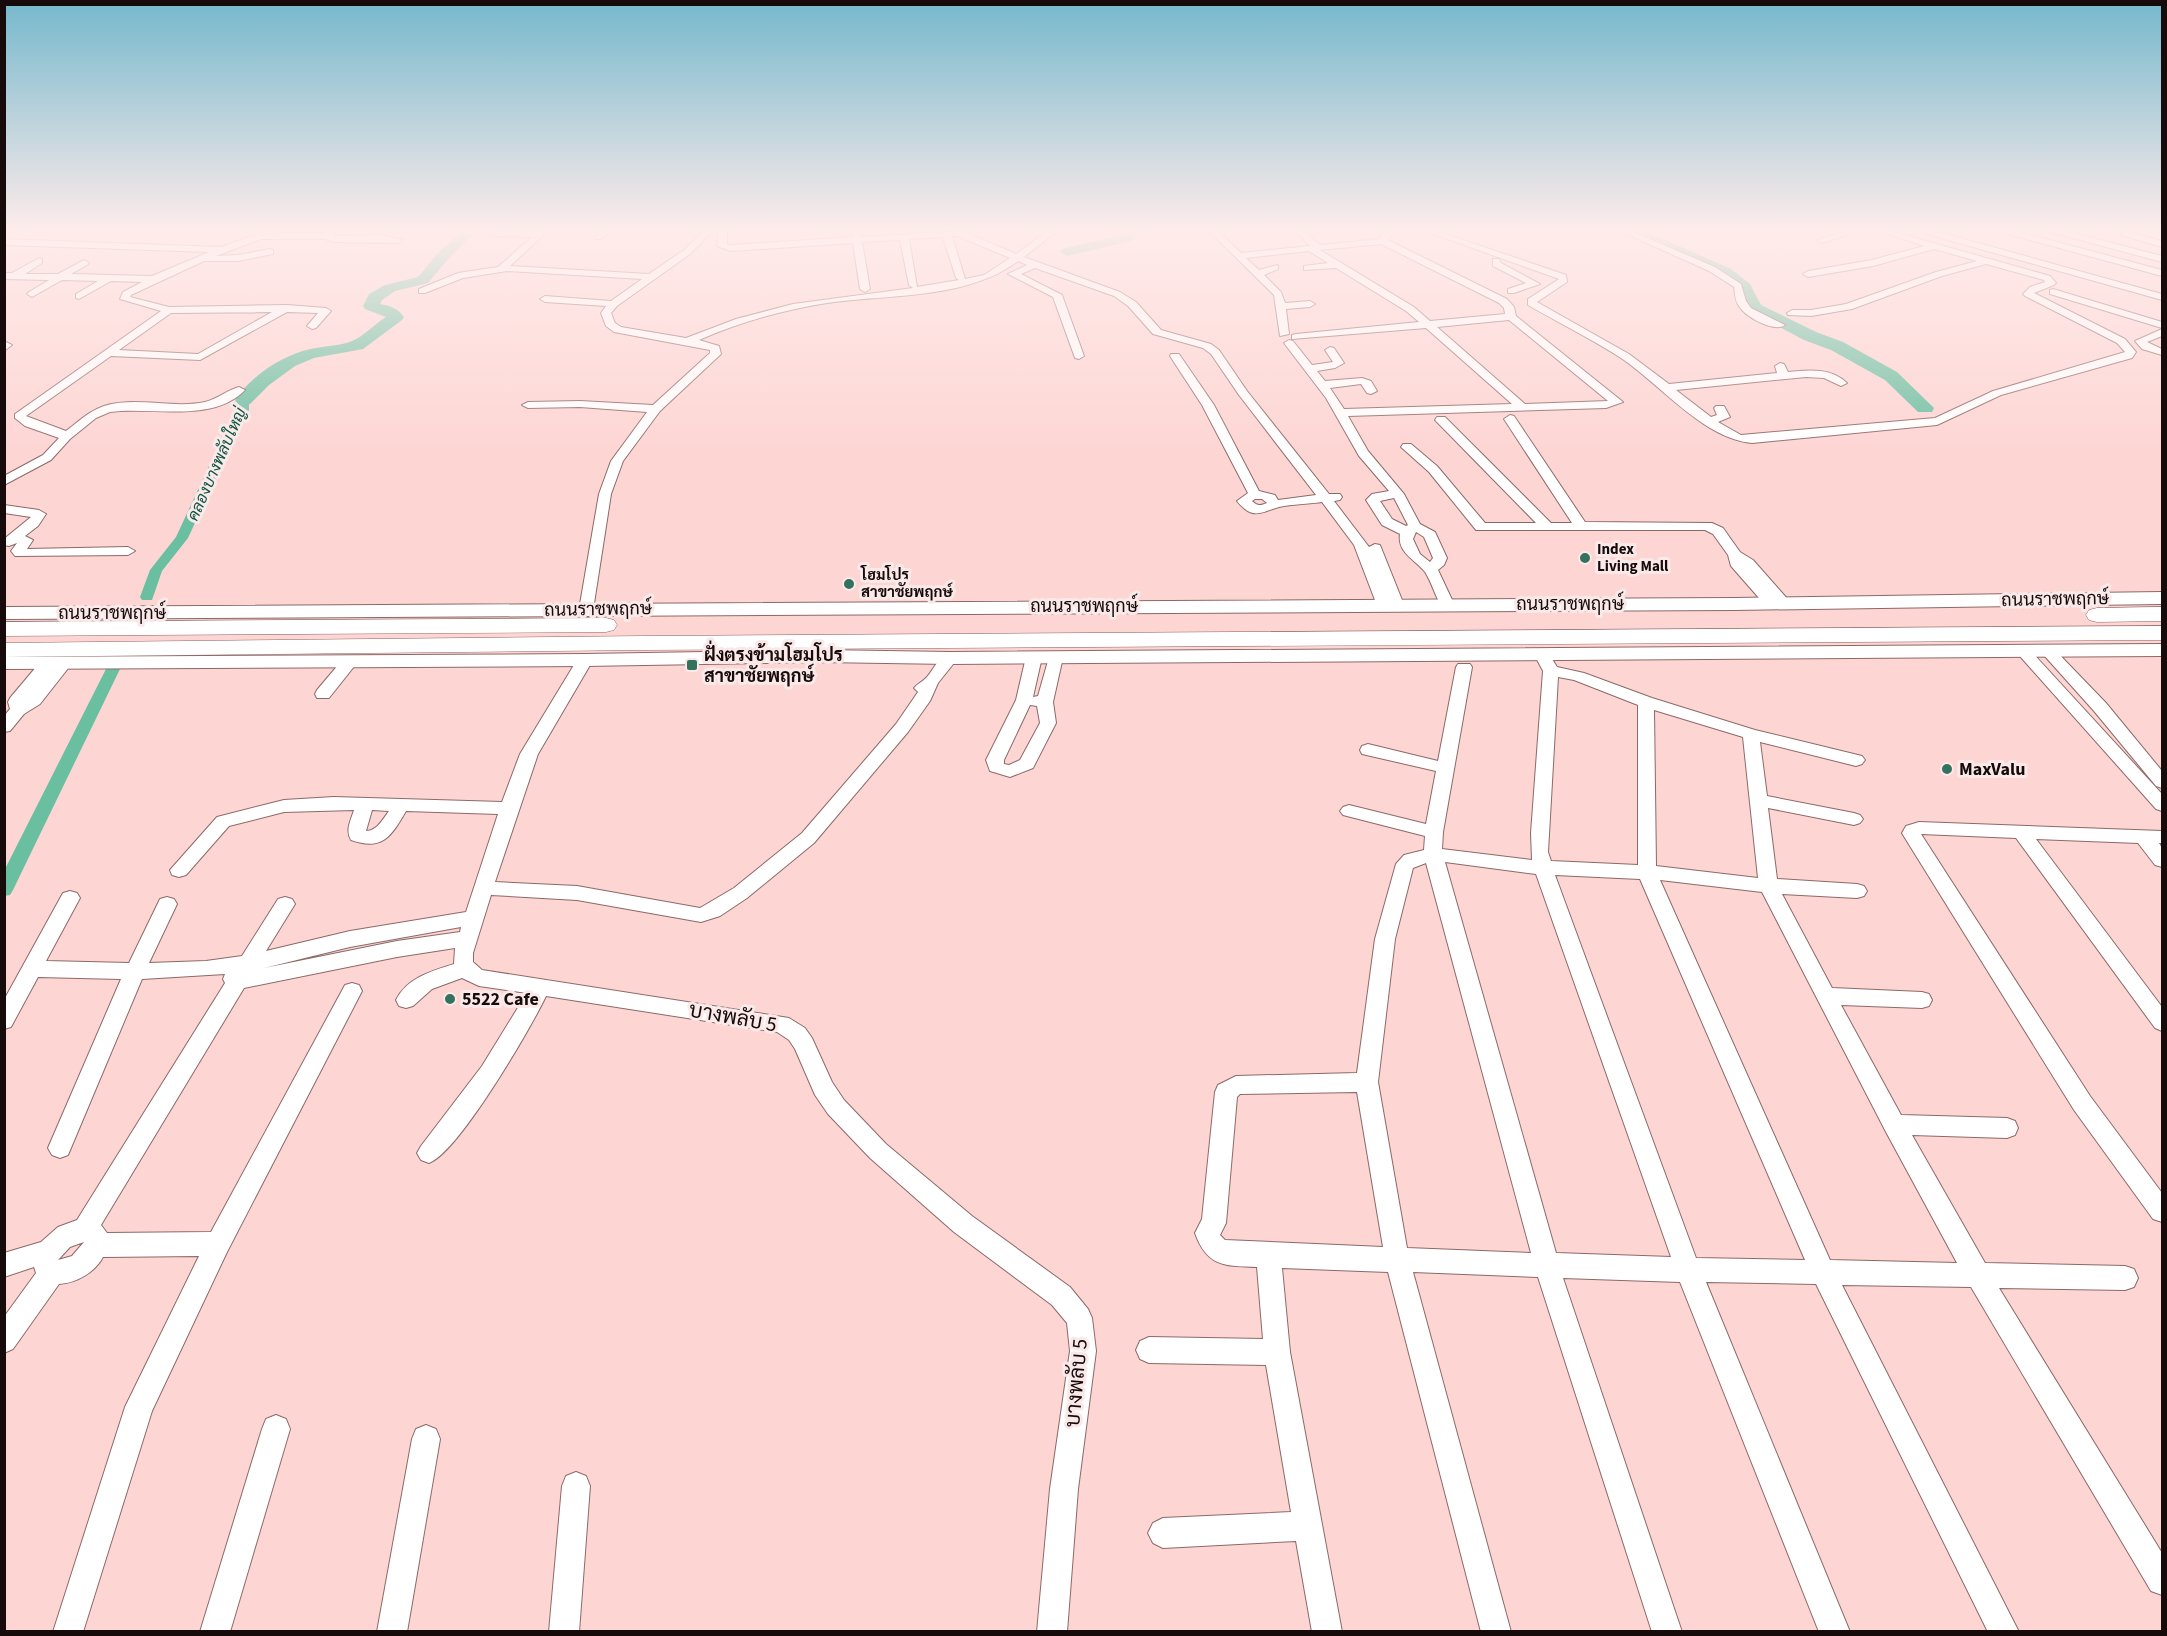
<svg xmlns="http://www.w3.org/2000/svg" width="2167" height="1636" viewBox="0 0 2167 1636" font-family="'Source Sans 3',Sarabun,sans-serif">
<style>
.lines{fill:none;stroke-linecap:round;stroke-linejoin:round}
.canal{fill:#6abfa1;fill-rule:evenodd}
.river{fill:#6abfa1;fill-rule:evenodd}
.street-casing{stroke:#8c6967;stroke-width:2}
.secondary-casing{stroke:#8c6967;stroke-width:2}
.primary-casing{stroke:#8c6967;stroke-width:1}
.street{fill:#fff;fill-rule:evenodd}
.secondary{fill:#fff;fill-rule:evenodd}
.primary{fill:#fff;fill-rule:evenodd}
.poi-dot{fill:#35725d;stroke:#f9e9e8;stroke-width:2}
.labels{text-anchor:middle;stroke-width:6;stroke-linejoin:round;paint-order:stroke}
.far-poi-label{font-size:15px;font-weight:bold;fill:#170a0a;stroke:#f9e9e8;text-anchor:start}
.far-water-label{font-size:16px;font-style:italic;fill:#0c5340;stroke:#f9e9e8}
.street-label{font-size:18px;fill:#170a0a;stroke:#f9e9e8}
.poi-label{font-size:18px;font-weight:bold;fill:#170a0a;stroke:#f9e9e8;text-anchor:start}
.near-street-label{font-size:21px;fill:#170a0a;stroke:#f9e9e8}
</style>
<rect width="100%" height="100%" fill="#fdd5d3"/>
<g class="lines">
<g class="canal">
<path d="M244 397 249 400V410L235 436 188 538 162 571 152 600H142L140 597 150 570 176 537 223 436 239 410V400Z"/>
<path d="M113 665 120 669 13 890 10 895 4 896V871L106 669Z"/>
</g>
<g class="river">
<path d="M462 231H477L448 259 428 283 395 291 382 300 380 304C390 306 398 308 404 317L402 320 363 349 314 358 295 366 269 385 250 404H238L235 400C251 376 282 355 311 349 323 346 340 346 352 341 364 336 375 324 386 317L365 309 363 306 369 294 385 285 418 277 438 253Z"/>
<path d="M1122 231H1137L1139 234 1131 241 1067 256 1060 252 1062 249 1121 235 1124 233Z"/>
<path d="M1627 231H1645L1731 269 1750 284 1761 305 1816 332 1843 342 1897 372 1934 408 1932 412H1918L1885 380 1831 350 1804 340 1749 311 1739 289 1721 275 1629 234Z"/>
</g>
<defs>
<g id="street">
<path d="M266 231H275V233H325L329 231H338L333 236 382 235 403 240 398 243 333 242 325 239H261L216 256 238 255 270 249 273 250V254L238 261H204L131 295 130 297 169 307 287 305 326 308 331 311 316 328 312 329 307 326 318 313 287 312 200 360 111 356 26 416 66 431C78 422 89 411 104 406 137 396 172 409 205 402 218 399 227 390 239 387L245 390C212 424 151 406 110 412L96 418 70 439 51 460 4 485V476L43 455 59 438 25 426 15 418V414L161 311 120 299 123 292 142 282 111 281 79 299 76 298V294L98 281 62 280 32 297 27 294 29 292 49 280 4 279V273H12L39 258 42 259V263L25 274H58L84 260 89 263 87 265 71 274 152 276 209 252 4 245V239L221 247ZM272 312 198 354 119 350 171 313Z"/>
<path d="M495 231H548L510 266 649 274 684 250 704 231H713L690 254 617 306 611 313 615 323 621 327 686 338 736 319 793 304 913 288 909 285 900 240 862 242 870 289 865 292 860 289 853 243 731 251 717 246 719 231H727V244L731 245 853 237 852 231H860L861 237 963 231 1016 254 1048 231H1057L1024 257 1120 292 1136 302 1161 330 1211 344 1219 350 1247 391 1329 494H1340L1342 497 1340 500 1334 501 1369 547 1375 544 1380 545 1404 605 1397 609 1390 605 1383 609 1378 608 1354 545 1322 502C1308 504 1293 504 1279 507 1261 512 1253 521 1237 501L1248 493 1202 405 1170 356 1171 354H1179L1214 405 1259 491 1275 495 1278 500 1316 495 1239 395 1211 354 1203 348 1153 334 1128 306 1114 296 1035 268 1021 274 1062 295 1084 356 1079 359 1075 358 1053 297 1008 274 1027 265 1018 261C966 300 889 294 827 303 783 310 740 322 699 340L719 346 721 354 660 411 623 461 611 494 593 610 591 613H581L579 610 599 494 611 461 647 412 580 407 528 408 522 405 528 402 580 401 653 405 710 353V350L614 332 606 326 601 313 606 306 545 302 540 299 545 296 611 301 642 279 507 271 463 278 425 293H419V289L458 273 498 267 532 237 492 236 491 234ZM952 236H957L1010 258 984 275 965 279ZM943 237 956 278 959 280 917 287 909 239ZM1255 499H1262L1267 503C1260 506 1257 506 1252 501Z"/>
<path d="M601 231H610L602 239H596L595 237Z"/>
<path d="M1209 231H1218L1241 253 1310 246 1295 231H1304L1320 245 1379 239 1382 236 1379 231H1387L1391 236 1388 240 1507 299 1514 307 1516 316 1623 402 1606 408 1348 416 1368 451 1404 494 1420 524 1435 532 1447 558 1444 565 1438 570 1454 604 1452 607H1442C1435 596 1432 583 1425 572 1416 560 1397 553 1400 534L1382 525 1366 500 1372 494 1389 491 1359 456 1326 398 1284 343 1289 340 1293 341 1312 365 1333 362 1325 350 1330 347 1334 348 1344 363 1335 368 1317 371 1325 381 1362 378 1371 381 1377 391 1371 394 1367 393 1361 384 1330 388 1344 409 1512 404 1426 328 1292 339V335L1296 334 1419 322 1406 311 1336 268 1304 270V266L1328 263 1309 251 1246 258 1259 270 1278 265V269L1264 275 1281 292 1285 303 1310 301 1315 304 1310 307 1286 309 1289 334 1280 336 1274 295ZM1381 244 1499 303 1504 308 1505 314 1430 321 1414 307 1320 250ZM1509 320 1608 401 1525 404 1437 327ZM1394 498 1408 525 1406 526 1392 519 1380 501ZM1416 532 1424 537 1433 558 1430 562 1420 554 1413 539Z"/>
<path d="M1425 231H1437L1566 275 1567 282 1537 302 1629 354 1669 384 1777 373 1775 366 1780 363 1784 364 1788 372C1808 370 1831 367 1847 383L1841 386 1824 378 1806 377 1676 390 1711 417 1717 415 1714 408 1716 406H1724L1730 417 1718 422 1741 435 1935 418 1993 391 2125 352 2117 343 2025 296 2023 294 2030 287 2045 282 2044 280 1986 264 1942 276 1852 309 1811 316 1788 315 1787 313 1792 310H1811L1846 304 1936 272 1977 261 1934 249 1873 266 1808 277 1803 274 1808 271 1872 260 1924 246 1878 231H1891L2050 276 2056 283 2054 285 2034 293 2125 339 2136 352 2132 358 2001 395 1937 425 1752 443C1704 439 1661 385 1621 358 1592 339 1559 323 1528 305V299L1559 279Z"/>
<path d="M1620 231H1631L1715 267 1741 284 1746 301 1751 308 1785 325C1775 333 1745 317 1739 306 1735 301 1735 294 1734 287L1709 271Z"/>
<path d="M1846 231H1859L1822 243 1817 240Z"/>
<path d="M1922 231H1935L2162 294V300L1923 233Z"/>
<path d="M2003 231H2016L2162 270V276L2004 233Z"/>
<path d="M2053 231H2066L2162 256V262L2054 233Z"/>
<path d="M2122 231H2132L2131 232 2162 241V247L2121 235Z"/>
<path d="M1493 259H1499L1501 263 1540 284 1514 293H1508V289L1526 283 1493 266Z"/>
<path d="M2053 289 2162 322V328L2050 294V290Z"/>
<path d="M2162 329V336L2147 342 2162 349V355L2142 349 2135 341Z"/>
<path d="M4 341 12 345 4 351Z"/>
<path d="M1510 415 1514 416 1585 522 1712 523 1723 528 1740 552 1753 560 1791 603 1784 607 1777 604 1771 607 1766 606 1731 566 1728 555 1713 534 1705 530H1476L1429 472 1401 447 1403 444H1411L1437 466 1485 523H1536L1435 420 1437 417H1445L1551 523H1572L1504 419Z"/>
<path d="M4 505 39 510 46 514 38 526 25 536 33 540 27 549 128 547 135 551 128 555 15 556 11 551 17 543 9 546 4 545V539L31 517 4 513Z"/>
<path d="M2047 645 2052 647 2106 703 2162 771V788L2156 786 2094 711 2042 653 2039 650Z"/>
<path d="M2023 646 2028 648 2162 794V811L2156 809 2018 654 2015 651 2018 648Z"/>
<path d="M1542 649 1547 651 1557 667 1584 673 1652 698 1755 730 1862 756 1865 760 1862 764 1856 766 1760 742 1767 796 1854 813 1860 815 1863 819 1860 823 1854 825 1768 808 1777 879 1857 884 1864 886 1867 891 1864 896 1857 898 1782 894 1832 988 1922 992 1929 994 1932 1000 1929 1006 1922 1008 1841 1005 1901 1115 2007 1118 2015 1121 2018 1128 2015 1135 2007 1138 1912 1135 1985 1263 2125 1266 2134 1269 2138 1278 2134 1287 2125 1290 1999 1288 2162 1553V1595L2151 1591 1971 1287 1842 1285 2019 1632H1988L1816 1284 1706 1282 1850 1632H1819L1680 1282 1563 1278 1682 1632H1652L1538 1277 1413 1272 1511 1632H1481L1388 1272 1282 1268 1290 1352 1342 1632H1312L1296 1541 1163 1548 1153 1543 1148 1533 1153 1523 1163 1518 1291 1512 1266 1365 1149 1363 1140 1359 1136 1350 1140 1341 1149 1337 1263 1339 1257 1267C1225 1266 1207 1267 1195 1233L1202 1219 1215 1092 1218 1085 1236 1076 1357 1073 1375 939 1396 864 1404 855 1424 850 1425 836 1343 815 1340 811 1343 807 1349 805 1426 824 1436 771 1362 754 1360 750 1362 746 1368 744 1438 761 1456 667 1458 664H1470L1472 667 1443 832 1442 849 1532 860 1531 833 1543 671 1534 654ZM1558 677 1574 680 1638 705V865L1551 861 1548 852ZM1654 710 1743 737 1758 878 1656 866ZM1445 862 1536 874 1671 1257 1556 1253ZM1426 863 1531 1253 1407 1248 1378 1082 1395 939 1413 868ZM1555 875 1640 879 1805 1260 1696 1258ZM1660 880 1762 892 1886 1132 1957 1263 1830 1260ZM1357 1092 1383 1247 1225 1240 1220 1235 1226 1223 1237 1097 1240 1094Z"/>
<path d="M1034 652 1042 657 1033 697 1038 696 1050 654H1060L1063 657 1053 702 1056 723 1033 768 1010 777 990 771 986 760 1016 700 1026 657ZM1030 705 1037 706 1040 723 1020 760 1009 765 1004 764V760Z"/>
<path d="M950 653 958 658 938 683 930 701 908 732 814 843 747 898 720 916 701 922 577 900 491 895 473 953V962L482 970 789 1018 805 1028 812 1038 832 1082 844 1100 886 1144 972 1216 1070 1287 1088 1309 1092 1318 1096 1351 1078 1489 1067 1632H1037L1050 1489 1070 1351 1067 1323 1052 1305 954 1232 870 1158 828 1114 815 1095 795 1049 789 1040 777 1032 546 996C531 1028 458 1153 429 1163L421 1160 417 1153 421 1146 482 1066 527 993 479 986 462 978 432 989 413 1006 406 1008 399 1006 396 1000C407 978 431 971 454 964L455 948 397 957 244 988 101 1225 107 1233 211 1232 345 985 352 983 359 985 362 991 227 1252 152 1411 83 1632H53L125 1407 199 1256 103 1257C95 1272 77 1283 59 1284L13 1349 4 1353V1317L36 1273 34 1267 4 1277V1253L41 1242 58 1227 77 1220 225 983 223 979 225 974 142 979 68 1155 60 1158 52 1155 48 1148 121 979 38 977 11 1027 4 1029V1000L63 893 70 891 77 893 80 898 46 961 129 963 160 899 167 897 174 899 177 904 149 963 206 961 242 956 278 899 285 897 292 899 295 904 266 951 350 931 466 912 498 814 406 811C391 837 382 851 351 840 345 830 351 820 354 810L284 812 229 826 186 875 179 877 172 875 170 870 217 817 284 800 334 797 502 802 520 754 577 660 585 655 593 660 538 754 495 882 577 886 700 908 734 888 802 833 896 724 918 692 914 688C917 684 922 682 926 678 934 670 938 656 950 653ZM372 810 389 811C383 819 377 831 366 831ZM461 927 460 932 397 941 264 968 350 947ZM84 1242 72 1256 58 1260 70 1247Z"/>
<path d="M350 656 356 658 358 661 356 664 329 698H317L315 694 317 690 344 658Z"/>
<path d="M65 657 73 662 40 704 24 714 10 731 4 732V716L10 709 8 702 10 698 42 660H54L55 664 59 659Z"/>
<path d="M1919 822 2162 831V843H2159L2162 848V867L2155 865 2138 843 2036 839 2162 1007V1031L2155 1028 2016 838 1921 834 2090 1096 2162 1193V1222L2153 1219 2074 1110 1905 838 1902 833 1906 826Z"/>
<path d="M276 1415 286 1419 290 1429 230 1632H200L262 1429 266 1419Z"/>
<path d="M426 1425 436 1429 440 1439 407 1632H377L412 1439 416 1429Z"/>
<path d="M576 1472 586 1476 590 1486 579 1632H549L562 1486 566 1476Z"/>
</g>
<g id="secondary">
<path d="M2162 592V604L1735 610 4 619V607L1735 598Z"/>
<path d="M2162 644V656L950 664 821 662 585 666 4 669V657L585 654 821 650 950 652Z"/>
</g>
<g id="primary">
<path d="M2162 607V621L2097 622 2089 620 2086 615 2089 610 2097 608Z"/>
<path d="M606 618 614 620 617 625 614 630 606 632 4 636V622Z"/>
<path d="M2162 626V640L644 650 4 657V643L644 636Z"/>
</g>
</defs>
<use href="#street" class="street-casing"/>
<use href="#secondary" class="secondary-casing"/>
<use href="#primary" class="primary-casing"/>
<use href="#street" class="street"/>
<use href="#secondary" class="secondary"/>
<use href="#primary" class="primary"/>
</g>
<linearGradient id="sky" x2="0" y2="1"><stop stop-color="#75b8cc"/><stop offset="0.5" stop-color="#feeceb"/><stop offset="1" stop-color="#feeceb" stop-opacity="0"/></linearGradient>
<rect width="2167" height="460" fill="url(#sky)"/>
<g class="poi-dot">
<circle cx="1585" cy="558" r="6"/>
<circle cx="849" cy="584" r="6"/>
<rect x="686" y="659" width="12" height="12" rx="3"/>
<circle cx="1947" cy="769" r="6"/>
<circle cx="450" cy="999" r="6"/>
</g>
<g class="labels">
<g class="far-poi-label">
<text x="1597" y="554">Index<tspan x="1597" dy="17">Living Mall</tspan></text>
<text x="861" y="580">โฮมโปร<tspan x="861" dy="17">สาขาชัยพฤกษ์</tspan></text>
</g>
<g class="far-water-label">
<text transform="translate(216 464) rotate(-66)" y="6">คลองบางพลับใหญ่</text>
</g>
<g class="street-label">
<text transform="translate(2055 599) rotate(-1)" y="6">ถนนราชพฤกษ์</text>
<text x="1570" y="610">ถนนราชพฤกษ์</text>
<text x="1084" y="612">ถนนราชพฤกษ์</text>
<text transform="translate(598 609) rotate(-1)" y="6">ถนนราชพฤกษ์</text>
<text x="112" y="619">ถนนราชพฤกษ์</text>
</g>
<g class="poi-label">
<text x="704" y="661">ฝั่งตรงข้ามโฮมโปร<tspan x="704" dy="21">สาขาชัยพฤกษ์</tspan></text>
<text x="1959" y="775">MaxValu</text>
<text x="462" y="1005">5522 Cafe</text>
</g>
<g class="near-street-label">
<text transform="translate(733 1017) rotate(10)" y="7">บางพลับ 5</text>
<text transform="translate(1076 1383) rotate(-85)" y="7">บางพลับ 5</text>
</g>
</g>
<rect width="2167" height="1636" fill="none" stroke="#170a0a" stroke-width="12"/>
</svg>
